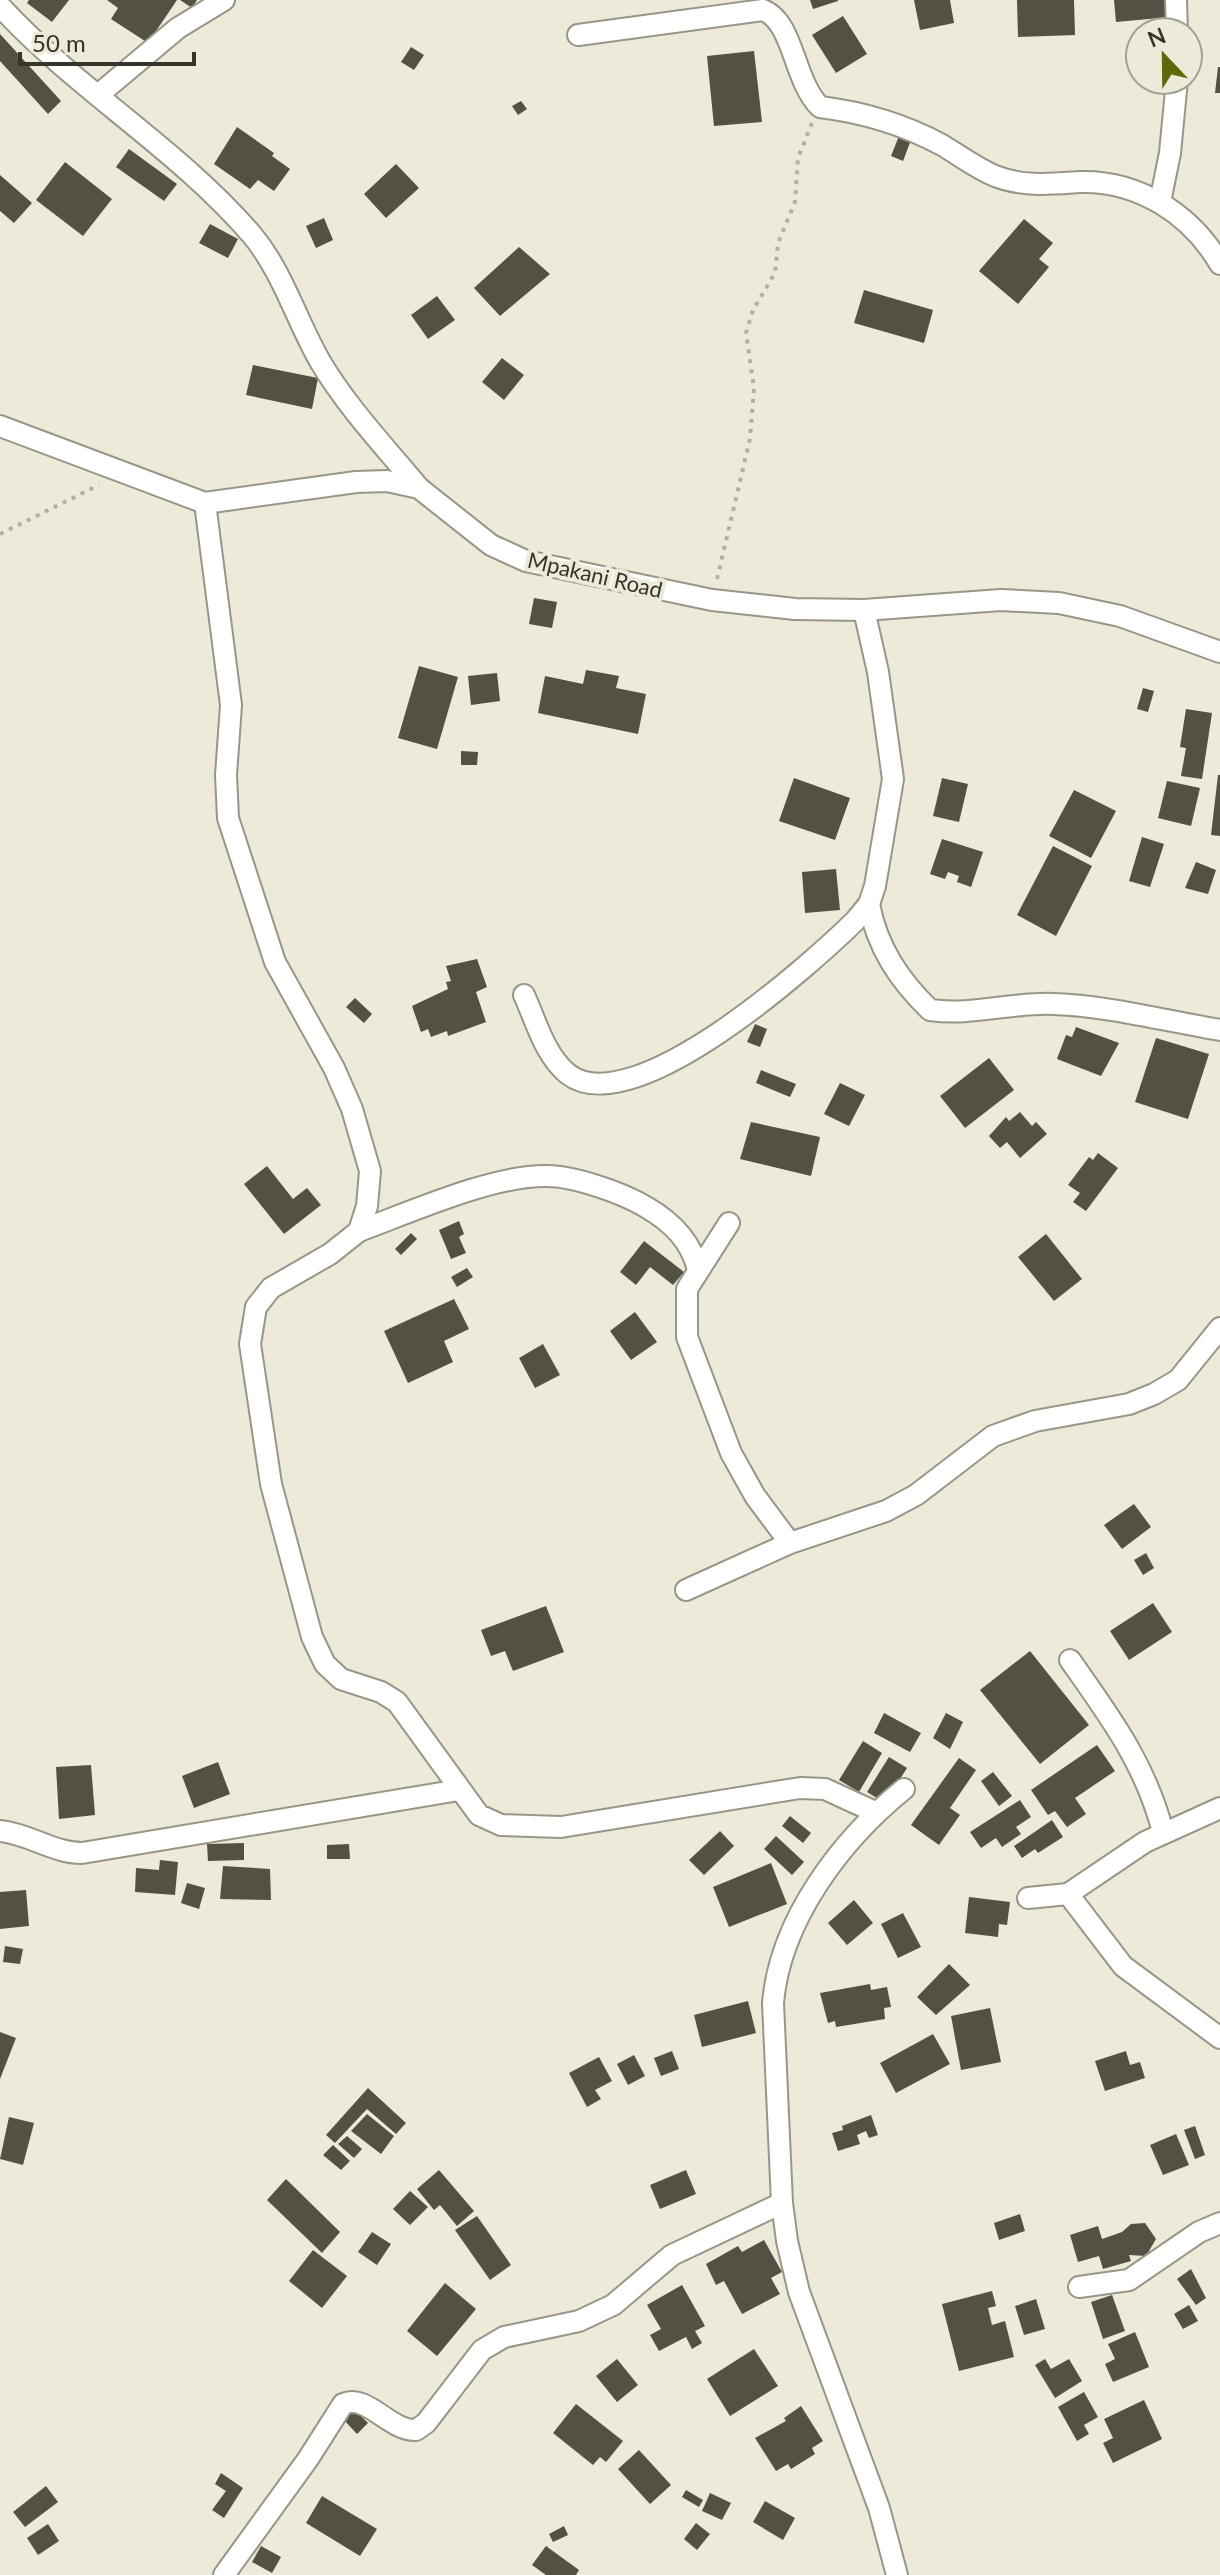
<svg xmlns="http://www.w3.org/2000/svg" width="1220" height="2575" viewBox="0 0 1220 2575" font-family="Lato,sans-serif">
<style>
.building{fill:#535144}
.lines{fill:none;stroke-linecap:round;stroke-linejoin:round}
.minor-casing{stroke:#999688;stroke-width:24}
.path{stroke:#b3b0a3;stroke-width:4;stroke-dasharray:4 6;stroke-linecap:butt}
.minor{stroke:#fff;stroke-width:20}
.labels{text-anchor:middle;stroke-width:8;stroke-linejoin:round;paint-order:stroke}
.street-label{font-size:22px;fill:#35342d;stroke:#edeada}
</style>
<rect width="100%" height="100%" fill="#edeada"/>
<g class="building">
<path d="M29 0H69L52 22 27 3Z"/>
<path d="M107 0H177L148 43 111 19 118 8Z"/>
<path d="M180 0H197L192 8Z"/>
<path d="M810 0H838V1L813 9Z"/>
<path d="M914 0H950L954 23 920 30Z"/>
<path d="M1017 0H1074L1075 35 1018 37Z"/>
<path d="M1114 0H1169L1170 17 1116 22Z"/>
<path d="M843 16 867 54 836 73 812 35Z"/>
<path d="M0 34 61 101 48 114 0 61Z"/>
<path d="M411 47 424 55 414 70 401 62Z"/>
<path d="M754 51 762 122 714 126 707 56Z"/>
<path d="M1218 67H1220V93H1215Z"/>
<path d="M521 101 527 109 518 115 512 106Z"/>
<path d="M237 127 274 153 272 156 290 169 274 191 258 180 250 189 214 164Z"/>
<path d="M899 136 911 140 903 161 891 156Z"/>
<path d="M129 149 177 184 164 201 116 167Z"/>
<path d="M65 162 112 199 83 236 36 200Z"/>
<path d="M396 164 419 188 386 218 364 194Z"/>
<path d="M0 175 32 203 14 223 0 211Z"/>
<path d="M324 218 333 240 316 248 306 226Z"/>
<path d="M1024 219 1053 243 1039 259 1049 267 1018 304 979 271Z"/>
<path d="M210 224 238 239 228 258 199 243Z"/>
<path d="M519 247 550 274 500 316 474 288Z"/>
<path d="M864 290 933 310 924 343 854 323Z"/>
<path d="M437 296 455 320 428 339 411 315Z"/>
<path d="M502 358 524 375 504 400 482 382Z"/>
<path d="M253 365 318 378 312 409 246 395Z"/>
<path d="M534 598 557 602 552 628 529 624Z"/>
<path d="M419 666 458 677 437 749 398 738Z"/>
<path d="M586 670 619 676 616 688 646 694 638 734 538 713 545 676 583 684Z"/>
<path d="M497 673 500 701 471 705 468 676Z"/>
<path d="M1143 688 1154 691 1148 712 1137 709Z"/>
<path d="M1186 709 1212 713 1202 779 1181 776 1186 748 1180 747Z"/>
<path d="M461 751 478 752 477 765H461Z"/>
<path d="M1218 775H1220V836L1211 835Z"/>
<path d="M794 778 850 798 835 840 779 821Z"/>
<path d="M942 778 968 784 959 822 933 816Z"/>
<path d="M1167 781 1200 788 1191 826 1158 818Z"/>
<path d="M1074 790 1116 811 1091 858 1049 836Z"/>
<path d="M1142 837 1164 844 1150 887 1129 881Z"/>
<path d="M942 839 983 852 971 887 957 882 959 876 948 872 945 879 930 874Z"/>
<path d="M1053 846 1092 866 1056 936 1017 915Z"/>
<path d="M1196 862 1216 870 1208 894 1185 888Z"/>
<path d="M836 869 840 910 805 913 802 872Z"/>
<path d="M477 959 487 987 476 992 486 1022 448 1036 447 1031 431 1037 428 1029 421 1032 412 1006 448 989 446 982 451 981 446 966Z"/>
<path d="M355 998 372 1014 364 1023 346 1007Z"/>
<path d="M755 1024 767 1029 760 1047 747 1042Z"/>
<path d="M1076 1027 1119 1043 1101 1076 1057 1059 1066 1035 1072 1037Z"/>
<path d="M1156 1038 1209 1054 1188 1119 1135 1102Z"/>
<path d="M989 1058 1014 1090 965 1128 940 1096Z"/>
<path d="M761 1070 796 1084 790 1097 756 1083Z"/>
<path d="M840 1083 865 1095 849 1126 824 1114Z"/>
<path d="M1020 1112 1032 1126 1036 1122 1047 1134 1020 1158 1007 1142 1000 1148 989 1136 1006 1117 1009 1121Z"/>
<path d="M751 1122 820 1137 811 1176 740 1159Z"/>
<path d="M1098 1153 1118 1168 1086 1211 1073 1202 1080 1193 1068 1185 1089 1157 1093 1160Z"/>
<path d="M267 1166 293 1199 307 1188 321 1205 284 1234 244 1184Z"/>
<path d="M459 1221 464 1234 459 1237 466 1253 451 1259 439 1230Z"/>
<path d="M411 1233 417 1239 401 1255 395 1249Z"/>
<path d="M1046 1234 1082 1279 1054 1301 1018 1257Z"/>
<path d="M644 1241 684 1272 673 1285 650 1267 636 1285 620 1272Z"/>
<path d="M467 1268 473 1277 457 1287 451 1277Z"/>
<path d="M454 1299 469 1329 444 1341 453 1362 408 1383 384 1331Z"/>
<path d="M635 1312 657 1342 631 1360 610 1331Z"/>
<path d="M543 1344 560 1375 535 1388 519 1358Z"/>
<path d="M1134 1504 1151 1527 1122 1549 1104 1525Z"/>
<path d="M1146 1553 1154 1568 1143 1575 1134 1560Z"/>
<path d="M1153 1603 1172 1632 1129 1660 1110 1631Z"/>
<path d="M546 1606 564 1652 513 1671 505 1651 491 1656 481 1630Z"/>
<path d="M1030 1651 1089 1725 1040 1764 980 1690Z"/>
<path d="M884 1713 921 1733 910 1752 874 1733Z"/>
<path d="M946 1713 963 1722 950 1749 933 1738Z"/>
<path d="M863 1741 882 1753 859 1792 839 1780Z"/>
<path d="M1097 1745 1115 1771 1075 1798 1086 1814 1067 1827 1055 1811 1048 1815 1031 1790Z"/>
<path d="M889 1757 907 1768 885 1803 867 1792Z"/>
<path d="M959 1758 976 1770 950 1808 960 1815 939 1845 911 1825Z"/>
<path d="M218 1762 230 1794 194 1808 182 1776Z"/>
<path d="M91 1765 95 1815 59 1819 56 1767Z"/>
<path d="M993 1772 1012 1796 999 1806 981 1781Z"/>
<path d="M1020 1800 1031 1817 1016 1827 1021 1834 1002 1847 996 1838 981 1848 970 1832Z"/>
<path d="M790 1816 811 1833 803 1843 782 1826Z"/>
<path d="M1052 1820 1063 1837 1038 1853 1035 1849 1022 1858 1014 1846Z"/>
<path d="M720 1831 734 1846 704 1875 689 1860Z"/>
<path d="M776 1836 804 1862 792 1875 764 1849Z"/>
<path d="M244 1843V1860L208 1861 207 1844Z"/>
<path d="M349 1844 350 1859H327V1845Z"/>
<path d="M160 1860 178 1862 175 1895 135 1892 136 1868 159 1870Z"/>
<path d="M771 1863 787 1904 729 1927 713 1887Z"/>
<path d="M223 1866 270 1869 271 1900 220 1899Z"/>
<path d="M187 1883 205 1888 199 1909 181 1903Z"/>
<path d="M26 1890 29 1926 0 1929V1892Z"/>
<path d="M969 1897 1010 1902 1007 1925 999 1924 998 1937 965 1933Z"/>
<path d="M854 1900 873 1923 847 1945 828 1923Z"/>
<path d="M903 1913 921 1947 898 1958 881 1924Z"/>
<path d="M5 1946 23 1949 20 1964 3 1962Z"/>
<path d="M949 1964 970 1985 936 2015 917 1997Z"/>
<path d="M870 1984 871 1990 887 1987 891 2007 884 2008 885 2019 836 2027 835 2021 828 2023 820 1993Z"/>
<path d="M748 2001 756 2033 702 2047 694 2015Z"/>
<path d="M990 2008 1001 2062 961 2070 951 2016Z"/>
<path d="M0 2032 16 2038 0 2079Z"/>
<path d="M933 2034 950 2064 896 2093 880 2063Z"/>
<path d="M672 2051 679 2069 661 2076 654 2058Z"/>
<path d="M1126 2051 1130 2065 1140 2062 1145 2078 1105 2091 1095 2061Z"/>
<path d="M634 2055 645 2076 628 2085 617 2064Z"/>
<path d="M599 2057 612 2081 595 2090 601 2099 587 2107 569 2073Z"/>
<path d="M368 2088 406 2123 396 2134 367 2109 335 2143 326 2135Z"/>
<path d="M367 2114 394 2136 381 2154 351 2131Z"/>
<path d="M871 2115 878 2135 869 2138 866 2131 857 2135 860 2144 838 2151 832 2133 843 2130 842 2126Z"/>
<path d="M9 2117 34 2123 23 2165 0 2159Z"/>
<path d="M1195 2126 1205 2155 1195 2159 1184 2130Z"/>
<path d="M1176 2134 1189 2165 1163 2175 1150 2145Z"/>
<path d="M347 2136 362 2149 354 2158 338 2144Z"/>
<path d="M333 2145 350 2161 341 2170 323 2155Z"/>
<path d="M439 2170 474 2211 457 2226 440 2205 434 2210 417 2189Z"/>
<path d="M686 2170 696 2194 660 2209 650 2185Z"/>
<path d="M286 2179 340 2232 322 2253 267 2200Z"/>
<path d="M410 2191 428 2207 410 2225 393 2209Z"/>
<path d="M1020 2214 1025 2231 999 2240 994 2223Z"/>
<path d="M477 2216 511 2265 490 2280 455 2230Z"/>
<path d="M1145 2223 1156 2239 1146 2256 1129 2255 1131 2261 1103 2269 1099 2256 1078 2262 1070 2235 1098 2226 1102 2239 1122 2232 1131 2224Z"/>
<path d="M372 2232 391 2244 377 2265 358 2252Z"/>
<path d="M764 2240 782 2272 771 2278 780 2294 742 2314 724 2281 716 2285 706 2264 738 2246 742 2252Z"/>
<path d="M313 2250 347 2276 322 2308 289 2281Z"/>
<path d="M1191 2269 1206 2298 1196 2305 1177 2279Z"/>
<path d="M445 2283 476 2309 437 2356 407 2331Z"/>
<path d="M682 2285 705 2326 695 2331 702 2343 692 2349 686 2337 659 2351 650 2335 661 2329 647 2305Z"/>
<path d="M992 2291 996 2306 988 2308 992 2325 1005 2321 1014 2357 959 2371 942 2304Z"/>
<path d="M1112 2295 1125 2331 1103 2339 1091 2302Z"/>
<path d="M1036 2299 1045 2329 1024 2335 1015 2306Z"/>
<path d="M1189 2305 1198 2321 1183 2329 1174 2314Z"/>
<path d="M1135 2332 1149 2367 1113 2382 1105 2364 1115 2359 1108 2344Z"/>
<path d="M754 2349 778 2386 730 2416 707 2379Z"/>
<path d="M617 2359 638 2385 617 2402 596 2376Z"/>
<path d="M1045 2359 1051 2369 1069 2359 1082 2381 1055 2398 1035 2365Z"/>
<path d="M1084 2392 1098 2417 1084 2425 1089 2434 1077 2441 1058 2407Z"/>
<path d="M1144 2400 1162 2439 1113 2463 1103 2443 1113 2438 1104 2419Z"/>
<path d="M576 2404 623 2441 606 2462 600 2457 593 2465 553 2433Z"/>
<path d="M801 2406 823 2441 812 2448 815 2454 791 2469 788 2464 776 2471 755 2438 786 2421 784 2418Z"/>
<path d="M353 2408 368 2423 357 2434 342 2418Z"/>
<path d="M639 2450 671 2485 650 2504 618 2469Z"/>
<path d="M221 2473 243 2488 224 2518 212 2510 226 2491 215 2484Z"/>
<path d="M46 2486 58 2502 25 2527 13 2512Z"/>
<path d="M686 2490 703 2500 699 2507 682 2497Z"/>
<path d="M710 2493 731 2503 722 2520 702 2511Z"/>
<path d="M322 2496 377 2529 360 2556 306 2523Z"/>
<path d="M765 2501 795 2518 783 2540 753 2522Z"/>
<path d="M696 2523 710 2534 697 2550 684 2539Z"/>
<path d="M48 2524 59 2541 38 2555 27 2538Z"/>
<path d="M564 2526 568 2535 553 2542 549 2534Z"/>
<path d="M261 2546 281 2557 272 2573 252 2562Z"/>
<path d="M546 2546 579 2570 576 2575H546L532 2565Z"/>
</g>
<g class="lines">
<defs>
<g id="minor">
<path d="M1176 0 1177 32"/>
<path d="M0 6C77 90 177 148 252 235 283 272 297 322 321 363 348 408 385 447 419 488"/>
<path d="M578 35 763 10C794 22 793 80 820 107 861 112 905 125 942 145 959 155 976 168 995 176 1023 187 1050 184 1079 182 1138 180 1191 214 1220 264"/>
<path d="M98 95 178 28 224 0"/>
<path d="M1160 202 1170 153 1177 80"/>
<path d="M0 426 205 503 356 482 387 481 419 488 491 545 526 561 712 600 795 609 864 610 1001 600 1059 603 1120 616 1220 652"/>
<path d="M205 503 231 705 226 775 228 818 275 962 334 1068 352 1109 370 1171 367 1206 359 1231 330 1254 271 1288 256 1307 250 1344 271 1484 312 1637 325 1664 341 1679 381 1692 397 1702 479 1815 501 1825 561 1827 800 1788 825 1789 875 1812"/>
<path d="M869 904C877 947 899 980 930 1010 972 1016 1012 1002 1054 1004 1109 1006 1166 1021 1220 1030"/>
<path d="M524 995C536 1021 545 1056 568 1074 633 1124 810 965 855 921L869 904 875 886 893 779 878 672 864 610"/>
<path d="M729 1223 687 1289V1337L731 1453 755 1496 790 1543"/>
<path d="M359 1231C411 1212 493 1175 547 1176 574 1176 623 1193 646 1207 672 1222 691 1241 698 1270"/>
<path d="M686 1590 790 1543 886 1511 916 1495 993 1436 1035 1421 1129 1404 1154 1394 1178 1380 1220 1328"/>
<path d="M1070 1660C1110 1717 1145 1763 1163 1832"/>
<path d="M0 1831C30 1834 53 1853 82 1853L459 1790"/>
<path d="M1068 1894 1123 1966 1220 2038"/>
<path d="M1028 1898 1068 1894 1145 1842 1220 1808"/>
<path d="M1079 2287 1129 2280 1199 2232 1220 2223"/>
<path d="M224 2575 308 2459 343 2404C367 2393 389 2431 416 2430L426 2423 482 2350 504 2337 579 2321 613 2305 672 2255 782 2203"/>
<path d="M897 2575 879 2508 799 2292 787 2241 782 2203 773 2003C780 1920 841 1840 904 1789"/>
</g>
</defs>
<use href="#minor" class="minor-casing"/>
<g class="path">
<path d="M0 534 99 485"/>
<path d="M717 579 750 439 754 388 746 333 753 310 775 273 778 243 795 202 798 158 812 123"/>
</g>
<use href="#minor" class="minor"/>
</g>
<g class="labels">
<g class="street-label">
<text transform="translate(595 575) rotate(13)" y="8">Mpakani Road</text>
</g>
</g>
<g transform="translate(1164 56) rotate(338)"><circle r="38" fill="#edeada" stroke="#a3a195" stroke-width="2"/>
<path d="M0-6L14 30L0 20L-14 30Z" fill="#5f680b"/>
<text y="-12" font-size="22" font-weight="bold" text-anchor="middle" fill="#35342d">N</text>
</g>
<path d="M20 52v12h174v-12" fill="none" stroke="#35342d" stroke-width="4"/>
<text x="32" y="52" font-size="24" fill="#35342d" stroke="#edeada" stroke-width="6" paint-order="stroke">50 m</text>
</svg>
